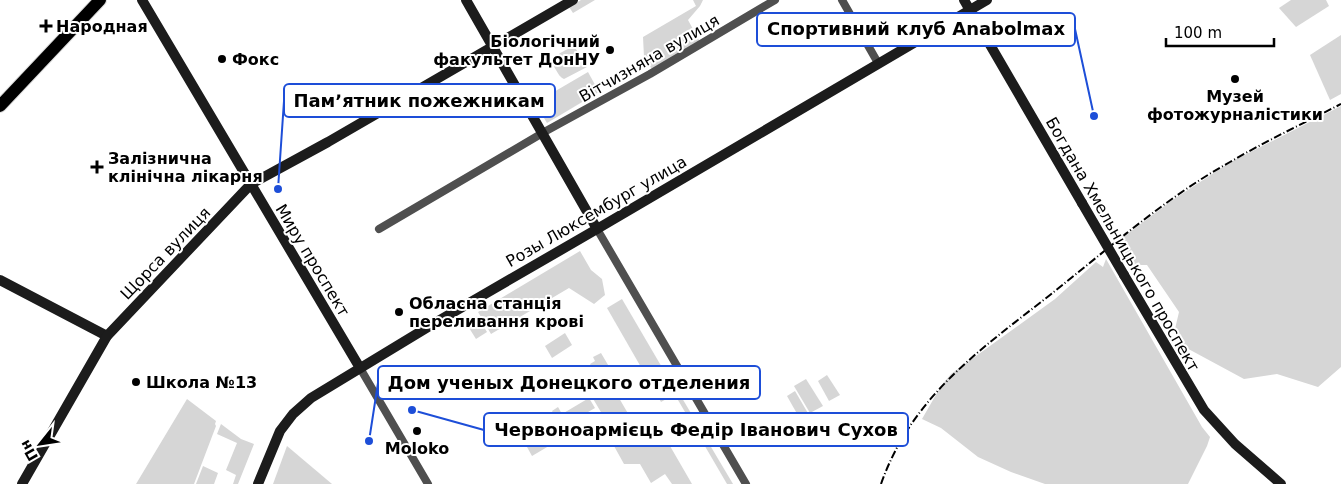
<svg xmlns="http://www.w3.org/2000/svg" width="1341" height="484" viewBox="0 0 1341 484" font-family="'DejaVu Sans',sans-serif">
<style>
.green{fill:#d6d6d6}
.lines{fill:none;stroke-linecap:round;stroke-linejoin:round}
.primary-casing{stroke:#dbdbdb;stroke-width:14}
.street{stroke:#4f4f4f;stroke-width:8}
.secondary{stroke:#1c1c1c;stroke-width:10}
.primary{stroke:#000;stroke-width:12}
.rail{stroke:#000;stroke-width:2;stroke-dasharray:8 2.5 1 2.5;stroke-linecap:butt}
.secondary-bridge{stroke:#1c1c1c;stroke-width:10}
.poi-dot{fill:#000;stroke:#fff;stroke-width:2}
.labels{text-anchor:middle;stroke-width:4;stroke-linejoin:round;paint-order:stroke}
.poi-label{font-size:16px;font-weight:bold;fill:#000;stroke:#fff;text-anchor:start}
.street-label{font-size:16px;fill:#000;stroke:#fff}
.leader{fill:none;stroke:#1d4ed8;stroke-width:2}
.callout-dot{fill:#1d4ed8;stroke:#fff;stroke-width:2}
.callout{fill:#fff;stroke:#1d4ed8;stroke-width:2}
.callout-label{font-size:18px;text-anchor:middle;font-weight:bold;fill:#000}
</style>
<rect width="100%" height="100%" fill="#fff"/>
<g class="green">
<path d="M581 0H595L573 13 569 7Z"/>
<path d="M693 0H703L700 6 688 20 700 42 653 71 644 57 643 37 696 6Z"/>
<path d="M1291 0H1326L1329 6 1296 27 1279 8Z"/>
<path d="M1341 35V94L1330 100 1310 55Z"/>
<path d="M574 46 587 67 564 79C560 77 559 75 556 70 547 56 563 52 574 46Z"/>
<path d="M588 72 599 92 547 123 535 103Z"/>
<path d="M1341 106V367L1318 387 1277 374 1244 379 1181 345V336L1175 329 1179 312 1147 265H1132L1118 241 1171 201 1229 163Z"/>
<path d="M580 251 591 270 602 279 605 295 594 304 569 288 491 334 478 312Z"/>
<path d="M1106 259 1202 427 1210 437 1207 446 1188 484H1045L1011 472 978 457 941 428 922 419 941 386 951 374 1055 299 1096 262 1103 267Z"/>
<path d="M622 299 677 393 661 402 607 308Z"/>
<path d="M477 316 487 332 476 339 466 323Z"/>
<path d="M565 333 572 345 552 358 545 346Z"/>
<path d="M601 353 611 370 597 377 590 364 595 361 593 357Z"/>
<path d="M827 375 840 395 829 401 818 381Z"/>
<path d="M806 379 823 406 810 413 794 386Z"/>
<path d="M612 386 633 422 620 430 614 420 608 424 592 397Z"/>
<path d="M795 391 809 415 800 419 787 396Z"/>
<path d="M589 398 595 408 576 419 581 427 532 456 527 447 539 439 538 436 519 447 512 436 531 425 529 422 536 418 543 429 552 424 551 421 556 418 552 411 558 407 562 414Z"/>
<path d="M682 398 733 484H727L678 400Z"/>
<path d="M187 399 216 421 215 424 216 426 194 484H136Z"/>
<path d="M221 424 241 439 254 444 238 484H233L236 475 226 470 237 443 217 434Z"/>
<path d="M645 426 659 427 692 484H672L665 474 651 483 640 464H624L614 446Z"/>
<path d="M287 446 332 484H273Z"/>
<path d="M203 466 218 473 214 484H196Z"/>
</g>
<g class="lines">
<defs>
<path id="primary" d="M0 106 100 0"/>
</defs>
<use href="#primary" class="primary-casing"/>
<g class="street">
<path d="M842 0 878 63"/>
<path d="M379 229 546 131 650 74 775 0"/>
<path d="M597 229 746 484"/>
<path d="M360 368 428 484"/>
</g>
<g class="secondary">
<path d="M142 0 360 368"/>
<path d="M466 0 597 229"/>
<path d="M964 0 1082 203"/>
<path d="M1124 275 1204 410 1235 444 1281 484"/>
<path d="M0 280 107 336"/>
<path d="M22 484 107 336 251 184 328 142 573 0"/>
<path d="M258 484 280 431 293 414 311 398 433 324 597 229 987 0"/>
</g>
<use href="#primary" class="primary"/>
<path class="rail" d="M881 484C912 396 980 350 1050 295 1108 249 1165 198 1230 162 1266 141 1304 123 1341 104"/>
<path class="secondary-bridge" d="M1082 203 1124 275"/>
</g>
<g class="poi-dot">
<path d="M43.5 18.5h5v5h5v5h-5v5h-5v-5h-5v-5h5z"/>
<circle cx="610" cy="50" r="5"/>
<circle cx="222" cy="59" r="5"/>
<circle cx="1235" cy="79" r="5"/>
<path d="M94.5 159.5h5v5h5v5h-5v5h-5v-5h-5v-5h5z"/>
<circle cx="399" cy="312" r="5"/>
<circle cx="136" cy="382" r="5"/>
<circle cx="417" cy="431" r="5"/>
</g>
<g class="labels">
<g class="poi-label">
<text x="56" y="32">Народная</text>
<text x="600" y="47" text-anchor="end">Біологічний<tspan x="600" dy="18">факультет ДонНУ</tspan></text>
<text x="232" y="65">Фокс</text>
<text x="1235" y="102" text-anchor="middle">Музей<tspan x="1235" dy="18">фотожурналістики</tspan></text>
<text x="108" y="164">Залізнична<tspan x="108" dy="18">клінічна лікарня</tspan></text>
<text x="409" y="309">Обласна станція<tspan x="409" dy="18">переливання крові</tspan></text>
<text x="146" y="388">Школа №13</text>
<text x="417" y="454" text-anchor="middle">Moloko</text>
</g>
<g class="street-label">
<text transform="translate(649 58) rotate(-30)" y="6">Вітчизняна вулиця</text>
<text transform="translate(596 211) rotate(-30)" y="6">Розы Люксембург улица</text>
<text transform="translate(1123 244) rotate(60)" y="6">Богдана Хмельницького проспект</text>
<text transform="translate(165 253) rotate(-46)" y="6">Щорса вулиця</text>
<text transform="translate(313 260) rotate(59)" y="6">Миру проспект</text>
</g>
</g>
<path class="leader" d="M1094 116L1075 29M278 189L284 101M369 441L378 383M412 410L484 430"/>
<g class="callout-dot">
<circle cx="1094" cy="116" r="5"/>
<circle cx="278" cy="189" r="5"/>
<circle cx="369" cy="441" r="5"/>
<circle cx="412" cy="410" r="5"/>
</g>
<g class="callout">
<rect x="757" y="13" width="318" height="33" rx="5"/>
<rect x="284" y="84" width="271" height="33" rx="5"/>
<rect x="378" y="366" width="382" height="33" rx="5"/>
<rect x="484" y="413" width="424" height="33" rx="5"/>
</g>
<g class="callout-label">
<text x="916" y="35">Спортивний клуб Anabolmax</text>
<text x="419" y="107">Памʼятник пожежникам</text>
<text x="569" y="389">Дом ученых Донецкого отделения</text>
<text x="696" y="436">Червоноармієць Федір Іванович Сухов</text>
</g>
<g transform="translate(40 444) rotate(240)" stroke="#ffffff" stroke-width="4" paint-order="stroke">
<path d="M0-4L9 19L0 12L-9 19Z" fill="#000000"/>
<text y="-8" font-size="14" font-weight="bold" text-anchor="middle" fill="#000000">Пн</text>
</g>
<path d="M1166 38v8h108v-8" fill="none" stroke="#000000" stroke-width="2.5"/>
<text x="1174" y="38" font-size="15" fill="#000000" stroke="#ffffff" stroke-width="4" paint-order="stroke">100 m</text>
</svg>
